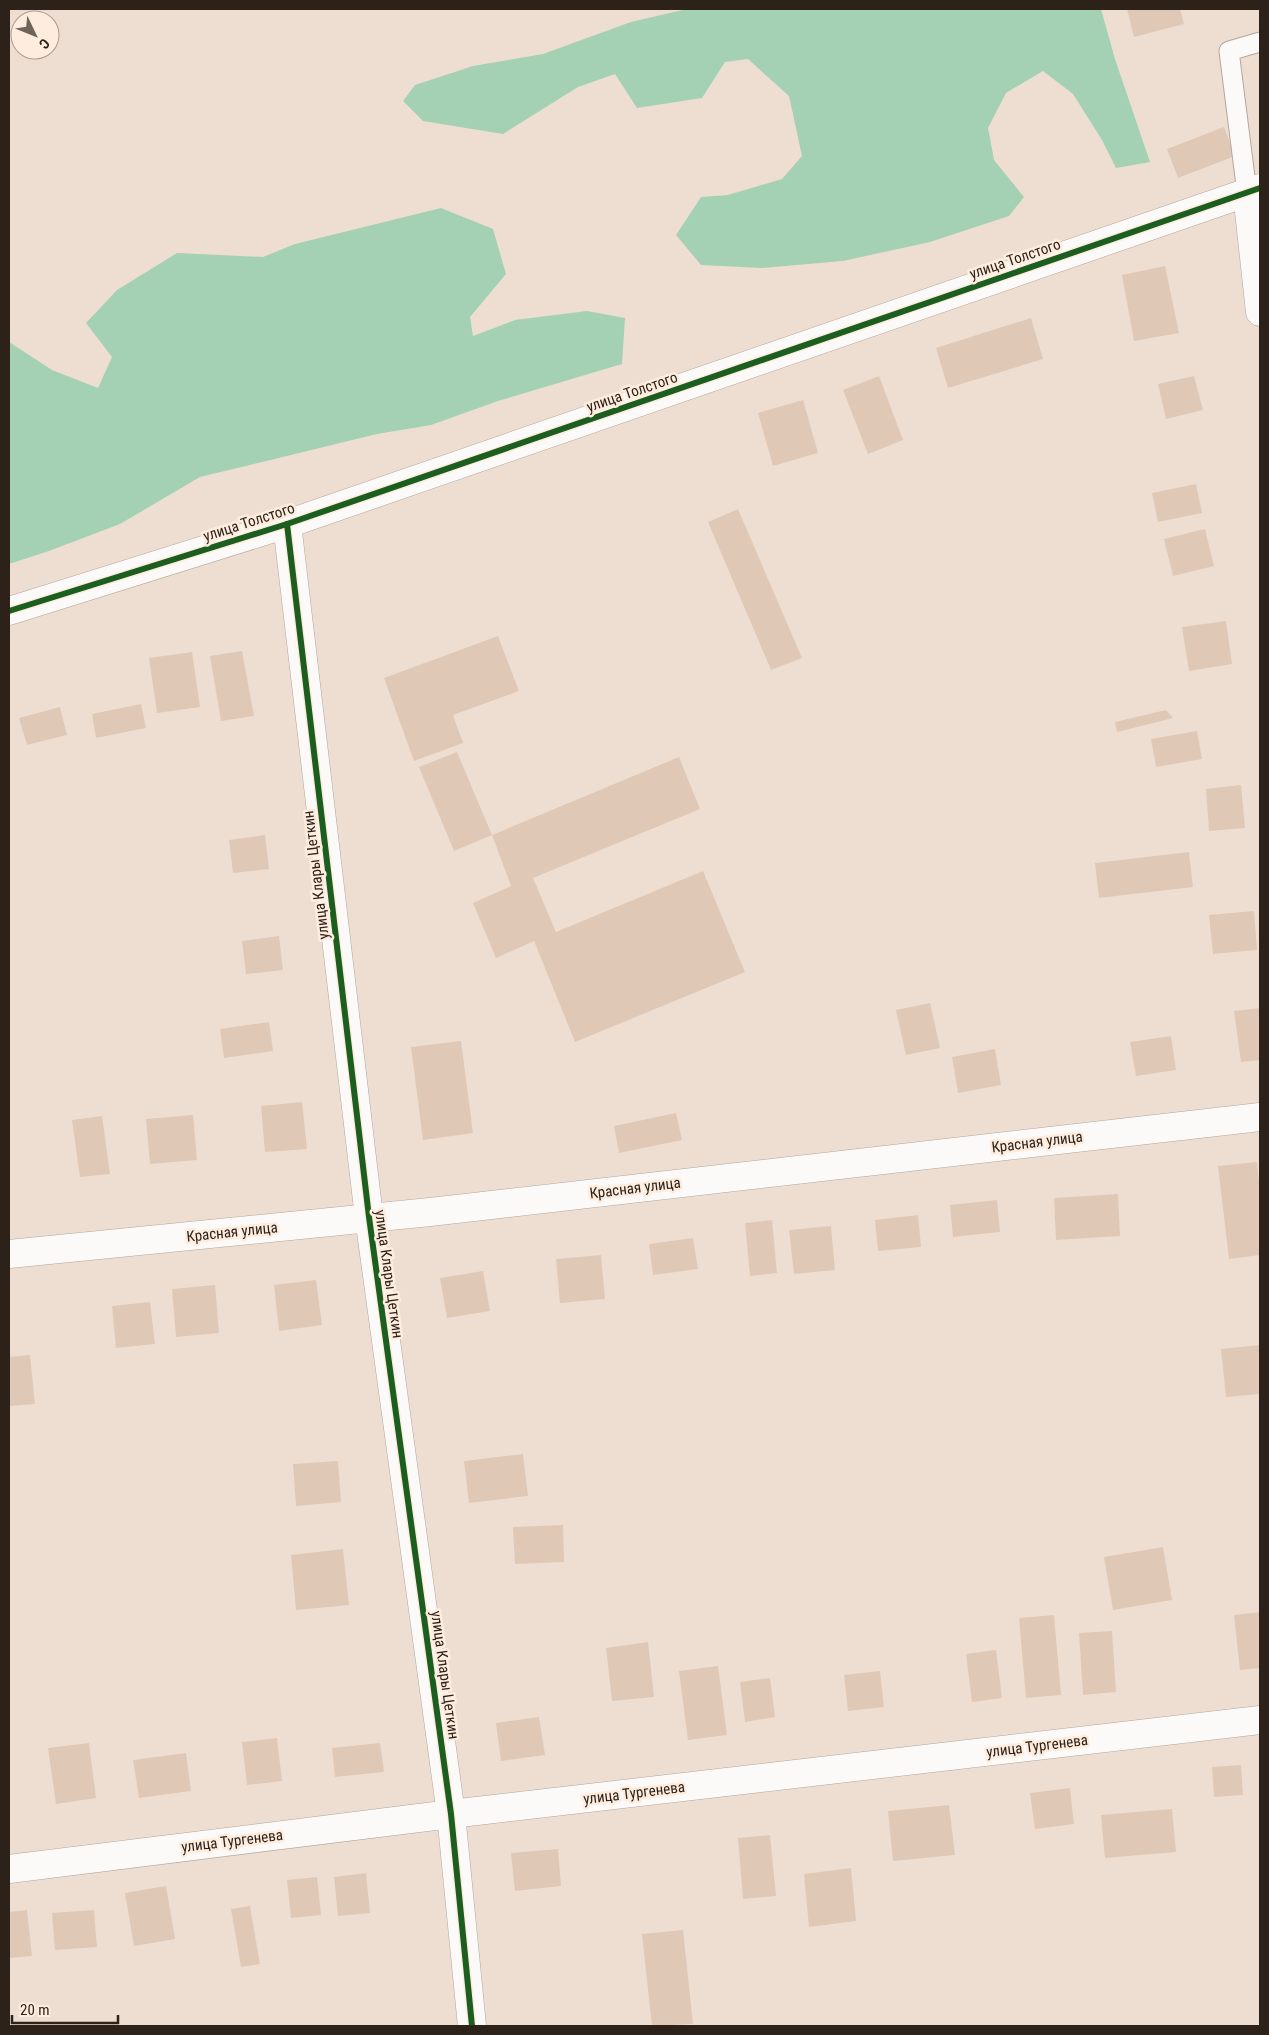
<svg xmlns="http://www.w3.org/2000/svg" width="1269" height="2035" viewBox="0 0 1269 2035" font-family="'Roboto Condensed',sans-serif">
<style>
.green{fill:#a4d1b4}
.building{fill:#dfc9b6}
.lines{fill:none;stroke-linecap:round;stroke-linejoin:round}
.service-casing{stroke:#b3a69d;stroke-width:21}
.minor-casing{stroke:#b3a69d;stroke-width:29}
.tertiary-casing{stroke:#b3a69d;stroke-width:29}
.service{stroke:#fcfaf8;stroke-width:19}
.minor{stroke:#fcfaf8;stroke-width:28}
.tertiary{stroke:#fcfaf8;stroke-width:28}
.cycleway-casing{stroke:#feedde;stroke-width:9}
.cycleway{stroke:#1b5e20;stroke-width:6}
.labels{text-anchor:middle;stroke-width:5;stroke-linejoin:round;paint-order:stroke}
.street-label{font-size:15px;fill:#2c2219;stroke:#feedde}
</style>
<rect width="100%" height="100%" fill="#eeded1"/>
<g class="green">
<path d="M687 9H1101L1115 59 1150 162 1116 168 1102 140 1073 94 1043 71 1006 93 988 128 994 160 1024 197 1009 216 930 242 843 261 762 268 701 265 676 235 701 197 728 195 782 179 802 156 789 96 748 59 725 62 702 98 637 108 615 74 578 87 503 134 423 121 403 101 415 85 473 66 543 54 631 22Z"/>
<path d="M441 208 493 229 506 274 470 317 473 336 515 320 587 311 625 318 622 364 498 401 431 425 377 434 200 477 120 524 49 551 9 564V342L52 370 98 388 112 357 86 323 117 290 177 253 263 257 295 244Z"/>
</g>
<g class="building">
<path d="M1127 9H1180L1184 24 1134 37Z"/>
<path d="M1224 127 1235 156 1178 178 1167 149Z"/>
<path d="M1165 266 1179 333 1134 341 1122 275Z"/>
<path d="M1031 318 1043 359 948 388 936 348Z"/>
<path d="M879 376 903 440 868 454 843 390Z"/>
<path d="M1194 376 1203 410 1166 419 1158 384Z"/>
<path d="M803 400 818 453 773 466 758 413Z"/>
<path d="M1196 484 1202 513 1158 522 1152 493Z"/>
<path d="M738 509 802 658 771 670 708 522Z"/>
<path d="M1205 529 1214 566 1173 576 1164 539Z"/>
<path d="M1226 621 1232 664 1189 671 1182 627Z"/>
<path d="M498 636 519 691 453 715 463 743 414 761 384 678Z"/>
<path d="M242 651 254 716 221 721 210 656Z"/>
<path d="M192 652 200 707 157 713 149 658Z"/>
<path d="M141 704 146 728 96 738 92 714Z"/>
<path d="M60 707 67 735 27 745 19 718Z"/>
<path d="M1166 710 1173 718 1117 732 1115 722Z"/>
<path d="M1197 731 1202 759 1156 767 1151 739Z"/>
<path d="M457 752 492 835 454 851 419 767Z"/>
<path d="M679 757 700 809 533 878 556 932 703 871 745 972 575 1042 534 941 496 958 473 903 511 886 492 835Z"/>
<path d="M1241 785 1245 828 1209 831 1206 789Z"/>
<path d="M265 835 269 869 233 873 229 840Z"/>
<path d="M1189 852 1193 887 1099 898 1095 863Z"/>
<path d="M1254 911 1257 950 1213 954 1209 915Z"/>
<path d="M279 936 283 970 246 974 242 941Z"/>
<path d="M930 1003 940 1048 906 1055 896 1010Z"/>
<path d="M1260 1008V1060L1241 1062 1234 1011Z"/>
<path d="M269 1022 273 1051 224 1058 220 1029Z"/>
<path d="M1171 1036 1176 1070 1136 1076 1130 1042Z"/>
<path d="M461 1041 473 1133 423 1140 411 1047Z"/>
<path d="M995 1049 1001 1085 958 1093 952 1057Z"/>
<path d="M302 1102 307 1149 265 1152 261 1106Z"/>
<path d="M676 1113 682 1140 619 1153 614 1126Z"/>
<path d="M193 1115 197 1160 150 1164 146 1119Z"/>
<path d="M102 1116 110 1174 80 1177 72 1120Z"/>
<path d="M1257 1162 1260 1194V1255L1229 1259 1218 1166Z"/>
<path d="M1118 1194 1120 1236 1056 1240 1054 1198Z"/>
<path d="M997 1200 1000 1232 953 1237 950 1205Z"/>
<path d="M918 1215 921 1247 878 1251 875 1220Z"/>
<path d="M772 1220 777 1273 750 1276 745 1223Z"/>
<path d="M831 1226 835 1270 794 1274 789 1230Z"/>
<path d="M693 1238 698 1269 653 1275 649 1244Z"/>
<path d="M601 1255 605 1299 560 1303 556 1259Z"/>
<path d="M483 1271 490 1311 447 1318 440 1278Z"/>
<path d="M316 1280 322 1325 279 1331 274 1285Z"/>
<path d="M215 1285 219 1333 176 1337 172 1289Z"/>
<path d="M150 1302 155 1344 116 1348 112 1306Z"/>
<path d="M1260 1345V1394L1226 1397 1221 1349Z"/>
<path d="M30 1355 35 1404 9 1406V1357Z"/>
<path d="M523 1454 528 1496 469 1503 464 1461Z"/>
<path d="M338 1461 341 1502 296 1506 293 1464Z"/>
<path d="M563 1525 564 1562 515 1564 513 1527Z"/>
<path d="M1163 1547 1172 1600 1113 1610 1104 1557Z"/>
<path d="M343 1549 349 1605 296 1610 291 1555Z"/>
<path d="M1260 1612V1668L1240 1670 1234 1615Z"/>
<path d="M1054 1615 1061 1695 1026 1698 1019 1618Z"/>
<path d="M1112 1631 1116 1692 1083 1695 1079 1633Z"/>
<path d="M648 1642 654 1697 612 1701 606 1648Z"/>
<path d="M996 1650 1002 1698 972 1702 966 1654Z"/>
<path d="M718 1666 727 1735 688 1740 679 1671Z"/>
<path d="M880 1671 884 1707 848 1711 844 1675Z"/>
<path d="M770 1678 775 1717 745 1722 740 1682Z"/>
<path d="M539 1717 545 1755 501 1761 496 1723Z"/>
<path d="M277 1738 282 1781 247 1785 242 1742Z"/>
<path d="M89 1743 96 1798 56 1804 48 1748Z"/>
<path d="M380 1743 384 1772 335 1777 332 1748Z"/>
<path d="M186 1753 191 1791 139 1798 133 1760Z"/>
<path d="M1241 1765 1243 1795 1214 1797 1212 1767Z"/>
<path d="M1070 1788 1074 1824 1035 1829 1030 1793Z"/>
<path d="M949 1805 955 1855 893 1861 888 1811Z"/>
<path d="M1172 1809 1176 1852 1105 1858 1101 1815Z"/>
<path d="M770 1835 776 1896 743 1899 738 1838Z"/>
<path d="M558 1849 561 1886 515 1891 511 1853Z"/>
<path d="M851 1868 856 1921 809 1927 804 1874Z"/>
<path d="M366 1873 370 1913 338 1916 334 1877Z"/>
<path d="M317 1877 321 1915 291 1918 287 1880Z"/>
<path d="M166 1886 175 1939 134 1946 125 1893Z"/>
<path d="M250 1906 260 1964 241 1967 231 1909Z"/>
<path d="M27 1910 32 1956 9 1958V1912Z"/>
<path d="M94 1910 97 1947 55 1950 52 1913Z"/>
<path d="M683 1930 693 2024 652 2026 642 1934Z"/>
</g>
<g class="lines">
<defs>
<path id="service" d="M1247 193 1229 51 1260 42"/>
<g id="minor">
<path d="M1247 193 1260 312"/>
<path d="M287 524 369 1217 451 1814 472 2026"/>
<path d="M9 611 287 524 1260 188"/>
<path d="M9 1869 451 1814 1260 1720"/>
</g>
<path id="tertiary" d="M9 1254 430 1212 1260 1117"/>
</defs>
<use href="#service" class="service-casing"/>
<use href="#minor" class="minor-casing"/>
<use href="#tertiary" class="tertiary-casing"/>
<use href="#service" class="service"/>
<use href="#minor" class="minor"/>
<use href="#tertiary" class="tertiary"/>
<defs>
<g id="cycleway">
<path d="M287 524 369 1217 451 1814 472 2026"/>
<path d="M9 611 287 524 1260 188"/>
</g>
</defs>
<use href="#cycleway" class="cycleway-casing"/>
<use href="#cycleway" class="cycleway"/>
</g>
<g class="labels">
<g class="street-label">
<text transform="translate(1015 259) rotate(-19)" y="5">улица Толстого</text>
<text transform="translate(632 392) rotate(-19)" y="5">улица Толстого</text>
<text transform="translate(249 522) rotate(-18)" y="5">улица Толстого</text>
<text transform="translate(316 875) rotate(-97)" y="5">улица Клары Цеткин</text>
<text transform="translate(1037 1142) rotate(-7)" y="5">Красная улица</text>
<text transform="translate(635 1188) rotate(-7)" y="5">Красная улица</text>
<text transform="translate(232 1232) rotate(-6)" y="5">Красная улица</text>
<text transform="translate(389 1274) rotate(82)" y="5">улица Клары Цеткин</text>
<text transform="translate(445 1675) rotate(82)" y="5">улица Клары Цеткин</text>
<text transform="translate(1037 1746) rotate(-7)" y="5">улица Тургенева</text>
<text transform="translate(634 1793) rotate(-7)" y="5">улица Тургенева</text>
<text transform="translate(232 1841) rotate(-7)" y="5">улица Тургенева</text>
</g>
</g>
<rect width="1269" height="2035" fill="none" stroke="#2c2219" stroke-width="20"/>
<g transform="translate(35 35) rotate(133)"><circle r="24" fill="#feedde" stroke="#aa9c8f"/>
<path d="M0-4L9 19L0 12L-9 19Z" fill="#706459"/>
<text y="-8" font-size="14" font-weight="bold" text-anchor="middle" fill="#2c2219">С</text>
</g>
<path d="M12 2015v8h106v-8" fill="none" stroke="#2c2219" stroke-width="2.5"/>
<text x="20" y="2015" font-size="15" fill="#2c2219" stroke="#feedde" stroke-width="4" paint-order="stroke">20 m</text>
</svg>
